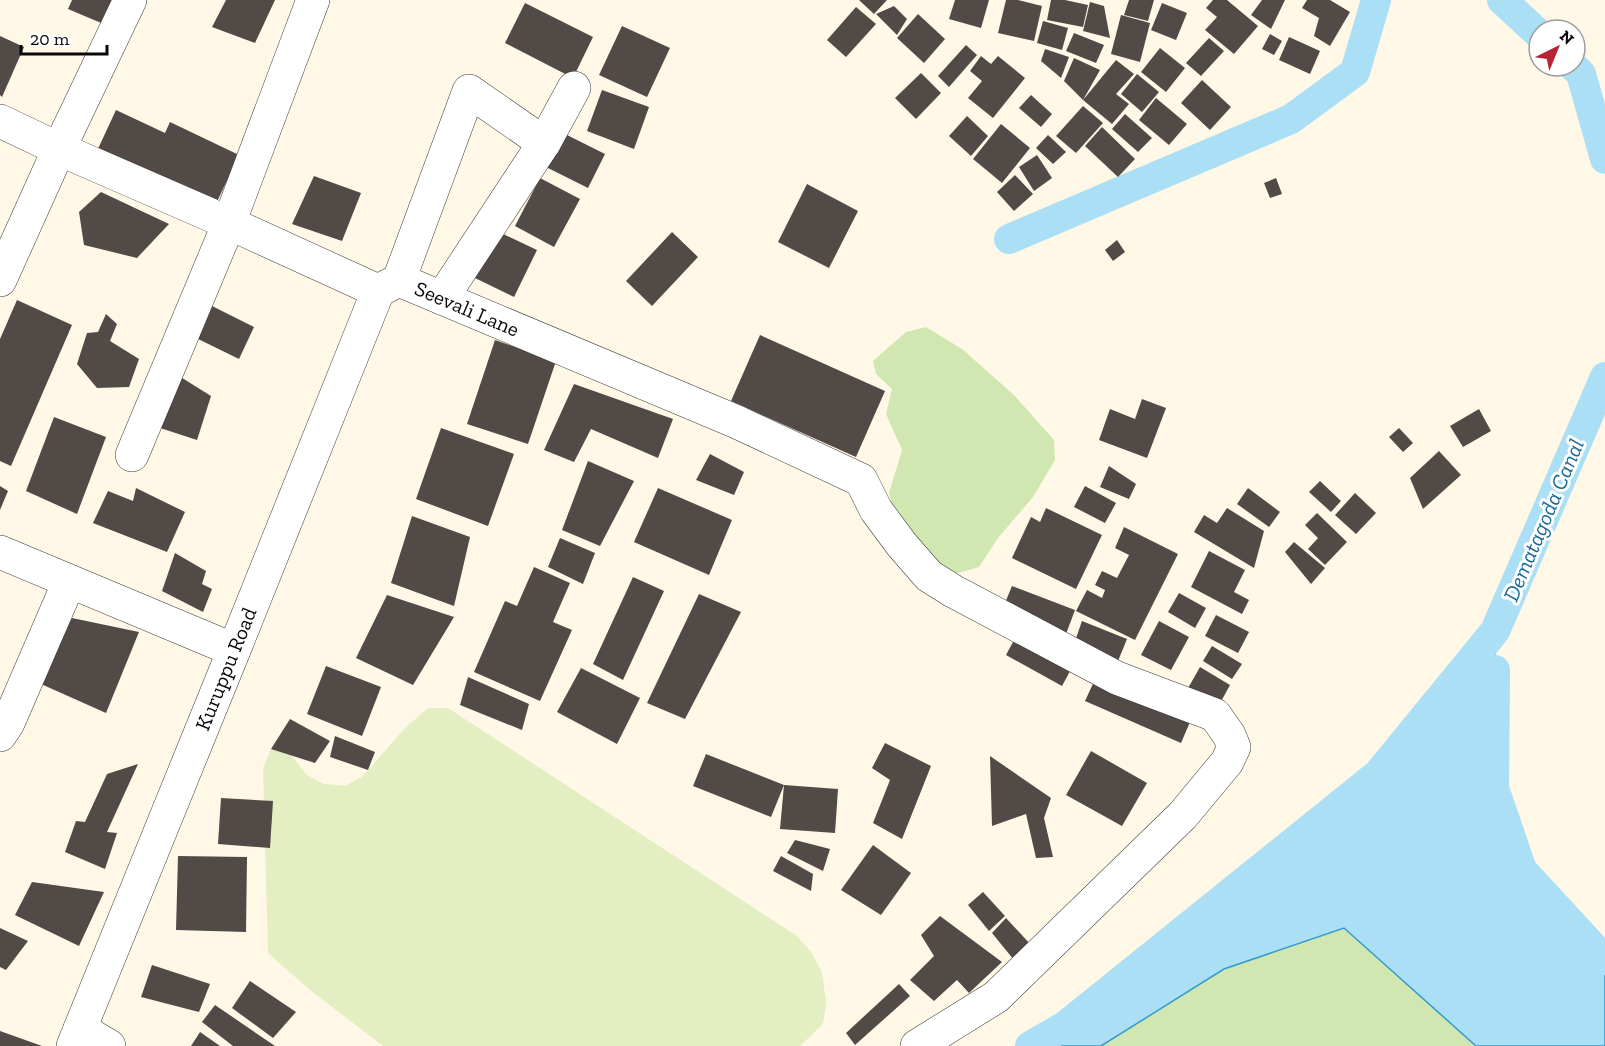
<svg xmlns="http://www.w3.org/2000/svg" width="1605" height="1046" viewBox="0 0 1605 1046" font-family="'Zilla Slab',serif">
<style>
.green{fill:#d1e7b1}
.pitch{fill:#e3efc3}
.water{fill:#abdff5;stroke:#339acc;stroke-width:1.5}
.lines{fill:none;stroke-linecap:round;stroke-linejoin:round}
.canal{stroke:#abdff5;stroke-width:30}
.building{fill:#524a46}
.minor-casing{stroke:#3c3c3c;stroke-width:34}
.minor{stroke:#fff;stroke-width:33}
.labels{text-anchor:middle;stroke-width:6;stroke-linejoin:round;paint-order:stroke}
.street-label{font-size:21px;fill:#090909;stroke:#fff}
.water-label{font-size:22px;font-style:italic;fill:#156998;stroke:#fff}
</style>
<rect width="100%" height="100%" fill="#fff8e6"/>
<g class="green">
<path d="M926 327 962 349 1014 395 1054 440 1055 460 1033 497 998 538 979 567 941 578 902 545 889 493 902 450 886 414 892 389 876 374 873 361 906 332Z"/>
<path d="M1344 928 1476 1046H1101L1224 969Z"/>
</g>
<path class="pitch" d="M428 708H448L797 936 811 952 822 972 826 1003 823 1024 800 1046H383L310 990 268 953 263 768 271 749 287 750 307 775 324 784 345 786 363 776 405 728Z"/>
<path class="water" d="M1495 631 1494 788 1522 870 1605 960V1046H1476L1344 928 1224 969 1101 1046H1030L1065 1026 1378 774Z"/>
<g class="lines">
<g class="canal">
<path d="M1502 0 1539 34"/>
<path d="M1573 66 1581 74 1605 159"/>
<path d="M1009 239 1291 119 1355 72 1376 0"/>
<path d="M1495 670 1494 788 1522 870 1605 960"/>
<path d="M1030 1046 1065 1026 1378 774 1495 631 1605 377"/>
</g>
</g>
<g class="building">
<path d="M72 0H124L113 28 68 9Z"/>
<path d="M226 0H275L255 43 212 27Z"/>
<path d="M859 0H887L874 14Z"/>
<path d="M955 0H989L981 28 949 19Z"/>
<path d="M1006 0H1018L1042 6 1034 41 998 33Z"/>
<path d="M1051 0H1065L1088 5 1083 27 1047 20Z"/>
<path d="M1129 0H1154L1148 21 1124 15Z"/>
<path d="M1213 0H1227L1258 26 1234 54 1205 30 1217 17 1206 8Z"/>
<path d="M1262 0H1285L1271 29 1251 15Z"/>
<path d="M1307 0H1330L1350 12 1330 46 1314 36 1319 18 1302 8Z"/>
<path d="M1090 2 1104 6 1110 38 1083 31Z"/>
<path d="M525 3 593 37 573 78 505 43Z"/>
<path d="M1162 3 1187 13 1176 40 1151 30Z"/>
<path d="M894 6 907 19 897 35 876 14Z"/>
<path d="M856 7 876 24 846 57 827 40Z"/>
<path d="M918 14 945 39 924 63 897 38Z"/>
<path d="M1121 15 1150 23 1140 62 1111 54Z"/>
<path d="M1043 21 1068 28 1062 50 1037 43Z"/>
<path d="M622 26 670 48 647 97 599 75Z"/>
<path d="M1074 33 1104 45 1096 63 1066 51Z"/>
<path d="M1270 34 1282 41 1274 55 1262 49Z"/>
<path d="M0 36 24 47 2 97 0 95Z"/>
<path d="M1289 37 1320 51 1310 74 1279 60Z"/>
<path d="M1209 38 1224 51 1201 76 1186 63Z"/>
<path d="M966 45 977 55 949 87 938 76Z"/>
<path d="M1160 48 1185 68 1166 92 1141 72Z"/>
<path d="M1045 49 1069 57 1061 78 1041 61Z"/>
<path d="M981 56 991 64 998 56 1025 78 993 118 968 98 982 81 970 71Z"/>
<path d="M1074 58 1100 70 1083 100 1064 81Z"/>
<path d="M1116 60 1134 74 1116 94 1129 104 1112 124 1083 100Z"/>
<path d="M921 73 941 93 916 119 895 98Z"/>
<path d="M1137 74 1159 92 1142 112 1121 94Z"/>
<path d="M1202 80 1231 107 1210 130 1181 103Z"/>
<path d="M602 90 649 107 634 149 587 131Z"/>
<path d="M1031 95 1052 114 1041 127 1019 108Z"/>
<path d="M1156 98 1187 124 1169 145 1139 120Z"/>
<path d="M1083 106 1103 123 1076 153 1056 136Z"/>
<path d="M116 110 165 133 170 122 239 155 215 206 97 151Z"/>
<path d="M1125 114 1152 138 1138 152 1112 129Z"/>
<path d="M967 116 988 136 971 156 949 136Z"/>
<path d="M1001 124 1030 148 1002 183 973 159Z"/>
<path d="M1102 127 1135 159 1118 177 1085 146Z"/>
<path d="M563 133 605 154 588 188 546 167Z"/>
<path d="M1048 135 1066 152 1053 164 1036 148Z"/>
<path d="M1037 155 1052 178 1034 191 1019 167Z"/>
<path d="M1015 175 1033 194 1014 211 997 192Z"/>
<path d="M314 176 361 193 342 241 292 224Z"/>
<path d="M540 178 580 199 554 247 515 226Z"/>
<path d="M1276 178 1282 194 1270 198 1264 183Z"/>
<path d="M807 184 858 211 829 268 778 242Z"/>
<path d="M101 192 169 224 137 258 84 245 79 212Z"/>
<path d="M497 231 537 250 514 297 475 278Z"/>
<path d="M672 232 698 257 652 306 626 281Z"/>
<path d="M1117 240 1125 252 1113 261 1105 250Z"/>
<path d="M17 300 72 325 11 466 0 461V339Z"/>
<path d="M208 304 254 327 239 359 192 336Z"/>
<path d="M106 314 117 324 110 341 139 359 129 387 97 388 77 364 87 333 98 332Z"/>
<path d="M760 335 885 391 856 457 731 401Z"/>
<path d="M495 340 556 361 528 444 467 424Z"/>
<path d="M179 376 211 396 197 440 154 426Z"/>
<path d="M574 384 673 419 658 458 591 429 574 462 544 450Z"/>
<path d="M1142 399 1166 408 1147 458 1099 440 1110 409 1135 419Z"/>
<path d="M1479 409 1491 431 1463 447 1450 426Z"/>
<path d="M54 417 106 437 77 514 26 491Z"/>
<path d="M441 428 514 454 488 526 416 499Z"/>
<path d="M1399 428 1413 443 1403 452 1389 437Z"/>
<path d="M1439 451 1461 475 1423 509 1410 478Z"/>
<path d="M710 454 744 472 734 495 696 480Z"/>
<path d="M588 461 634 481 600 546 562 530Z"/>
<path d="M1109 466 1136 484 1129 499 1100 487Z"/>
<path d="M1320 481 1341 501 1331 512 1309 492Z"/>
<path d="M0 486 8 491 0 510Z"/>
<path d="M1085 486 1116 503 1105 523 1074 507Z"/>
<path d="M136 488 185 512 167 552 93 523 108 491 133 501Z"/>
<path d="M658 488 732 520 709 575 634 542Z"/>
<path d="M1248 488 1280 512 1269 527 1237 504Z"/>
<path d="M1355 493 1376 513 1356 534 1335 515Z"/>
<path d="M1046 508 1102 535 1076 589 1012 558 1031 517 1040 522Z"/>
<path d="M1227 508 1264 531 1254 568 1194 532 1204 515 1217 523Z"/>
<path d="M1317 513 1347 542 1325 565 1308 549 1318 538 1305 525Z"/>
<path d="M412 516 470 537 454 606 391 583Z"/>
<path d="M1124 527 1178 554 1135 640 1076 611 1087 590 1102 598 1105 590 1095 585 1102 571 1117 578 1129 555 1115 548Z"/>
<path d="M560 538 595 553 583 584 548 567Z"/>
<path d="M1294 542 1325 568 1311 584 1285 552Z"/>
<path d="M1209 551 1245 570 1234 592 1249 600 1242 614 1191 587Z"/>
<path d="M175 553 206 571 202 584 212 589 203 612 162 591Z"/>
<path d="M534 567 570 583 553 622 572 630 540 701 474 672 505 601 517 606Z"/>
<path d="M633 577 664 591 623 680 593 664Z"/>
<path d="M1012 586 1075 610 1066 634 1005 603Z"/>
<path d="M1179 593 1206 608 1195 628 1168 612Z"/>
<path d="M699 594 741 612 685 719 647 703Z"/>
<path d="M387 595 454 617 413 685 356 658Z"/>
<path d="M1216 615 1249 632 1238 653 1205 636Z"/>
<path d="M72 618 139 632 106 713 41 684Z"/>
<path d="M1082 621 1127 639 1118 661 1074 644Z"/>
<path d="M1159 621 1189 637 1171 670 1141 655Z"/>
<path d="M1019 631 1075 662 1062 686 1006 655Z"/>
<path d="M1212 646 1242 664 1232 679 1203 661Z"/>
<path d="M326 666 381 687 362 736 307 714Z"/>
<path d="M1200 667 1230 685 1218 707 1187 690Z"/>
<path d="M581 668 640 698 617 744 557 712Z"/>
<path d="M1098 673 1193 715 1181 743 1085 701Z"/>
<path d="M468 677 529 704 522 730 460 705Z"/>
<path d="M290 719 330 741 315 763 271 749Z"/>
<path d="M335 736 375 752 368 770 330 757Z"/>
<path d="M885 743 931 766 902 839 873 823 890 780 872 768Z"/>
<path d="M1091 751 1147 783 1122 826 1066 795Z"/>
<path d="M706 754 784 785 771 817 693 786Z"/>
<path d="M990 756 1051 798 1044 818 1053 857 1036 858 1026 814 992 826Z"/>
<path d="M138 764 107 832 117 833 105 869 65 852 76 821 85 822 107 774Z"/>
<path d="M784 785 838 789 835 833 780 829Z"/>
<path d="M221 798 273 801 270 848 218 844Z"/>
<path d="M795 840 830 849 823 871 787 853Z"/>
<path d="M873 845 911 873 881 915 841 890Z"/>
<path d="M178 856 247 857 246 932 176 930Z"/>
<path d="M781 856 813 874 811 891 773 871Z"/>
<path d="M32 882 104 892 79 946 15 915Z"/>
<path d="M983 892 1005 916 989 931 968 905Z"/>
<path d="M940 916 1002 962 969 993 957 980 934 1001 910 980 934 956 921 935Z"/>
<path d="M1006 918 1032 946 1014 960 992 933Z"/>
<path d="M0 928 28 941 6 970 0 967Z"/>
<path d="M152 965 210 984 199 1012 141 997Z"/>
<path d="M250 981 296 1012 273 1038 232 1008Z"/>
<path d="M899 984 910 996 855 1045 846 1033Z"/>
<path d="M215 1005 275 1046H233L202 1022Z"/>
<path d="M0 1031 42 1046H0Z"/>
<path d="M200 1032 220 1046H191Z"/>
</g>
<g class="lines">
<defs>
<g id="minor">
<path d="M0 121 59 149 229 223 378 291 399 280 737 422 861 480 876 510 902 545 929 576 953 591 1117 678 1215 715 1229 735 1234 747 1227 762 1183 815 996 997 917 1046"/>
<path d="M0 280 59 149 130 0"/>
<path d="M399 280 469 91 544 143"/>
<path d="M442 298 544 143 574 88"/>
<path d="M132 455 229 223 313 0"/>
<path d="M0 552 234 650"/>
<path d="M0 735 8 723 69 582"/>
<path d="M80 1029 109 1046"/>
<path d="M73 1046 234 650 378 291"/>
</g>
</defs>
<use href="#minor" class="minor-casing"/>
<use href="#minor" class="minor"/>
</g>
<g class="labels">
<g class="street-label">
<text transform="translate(467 309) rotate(23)" y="7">Seevali Lane</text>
<text transform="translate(226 669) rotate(-68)" y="7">Kuruppu Road</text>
</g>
<g class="water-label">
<text transform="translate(1543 520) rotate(-67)" y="8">Dematagoda Canal</text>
</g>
</g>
<g transform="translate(1557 48) rotate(43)"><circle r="28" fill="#ffffff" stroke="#9d9d9d" stroke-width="1.5"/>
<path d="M0-4.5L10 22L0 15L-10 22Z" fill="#b72436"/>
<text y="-9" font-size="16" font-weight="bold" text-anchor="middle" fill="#090909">N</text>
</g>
<path d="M21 45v9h86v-9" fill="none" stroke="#090909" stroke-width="3"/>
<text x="30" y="45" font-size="18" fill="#090909" stroke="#ffffff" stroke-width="4.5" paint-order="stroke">20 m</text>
</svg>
